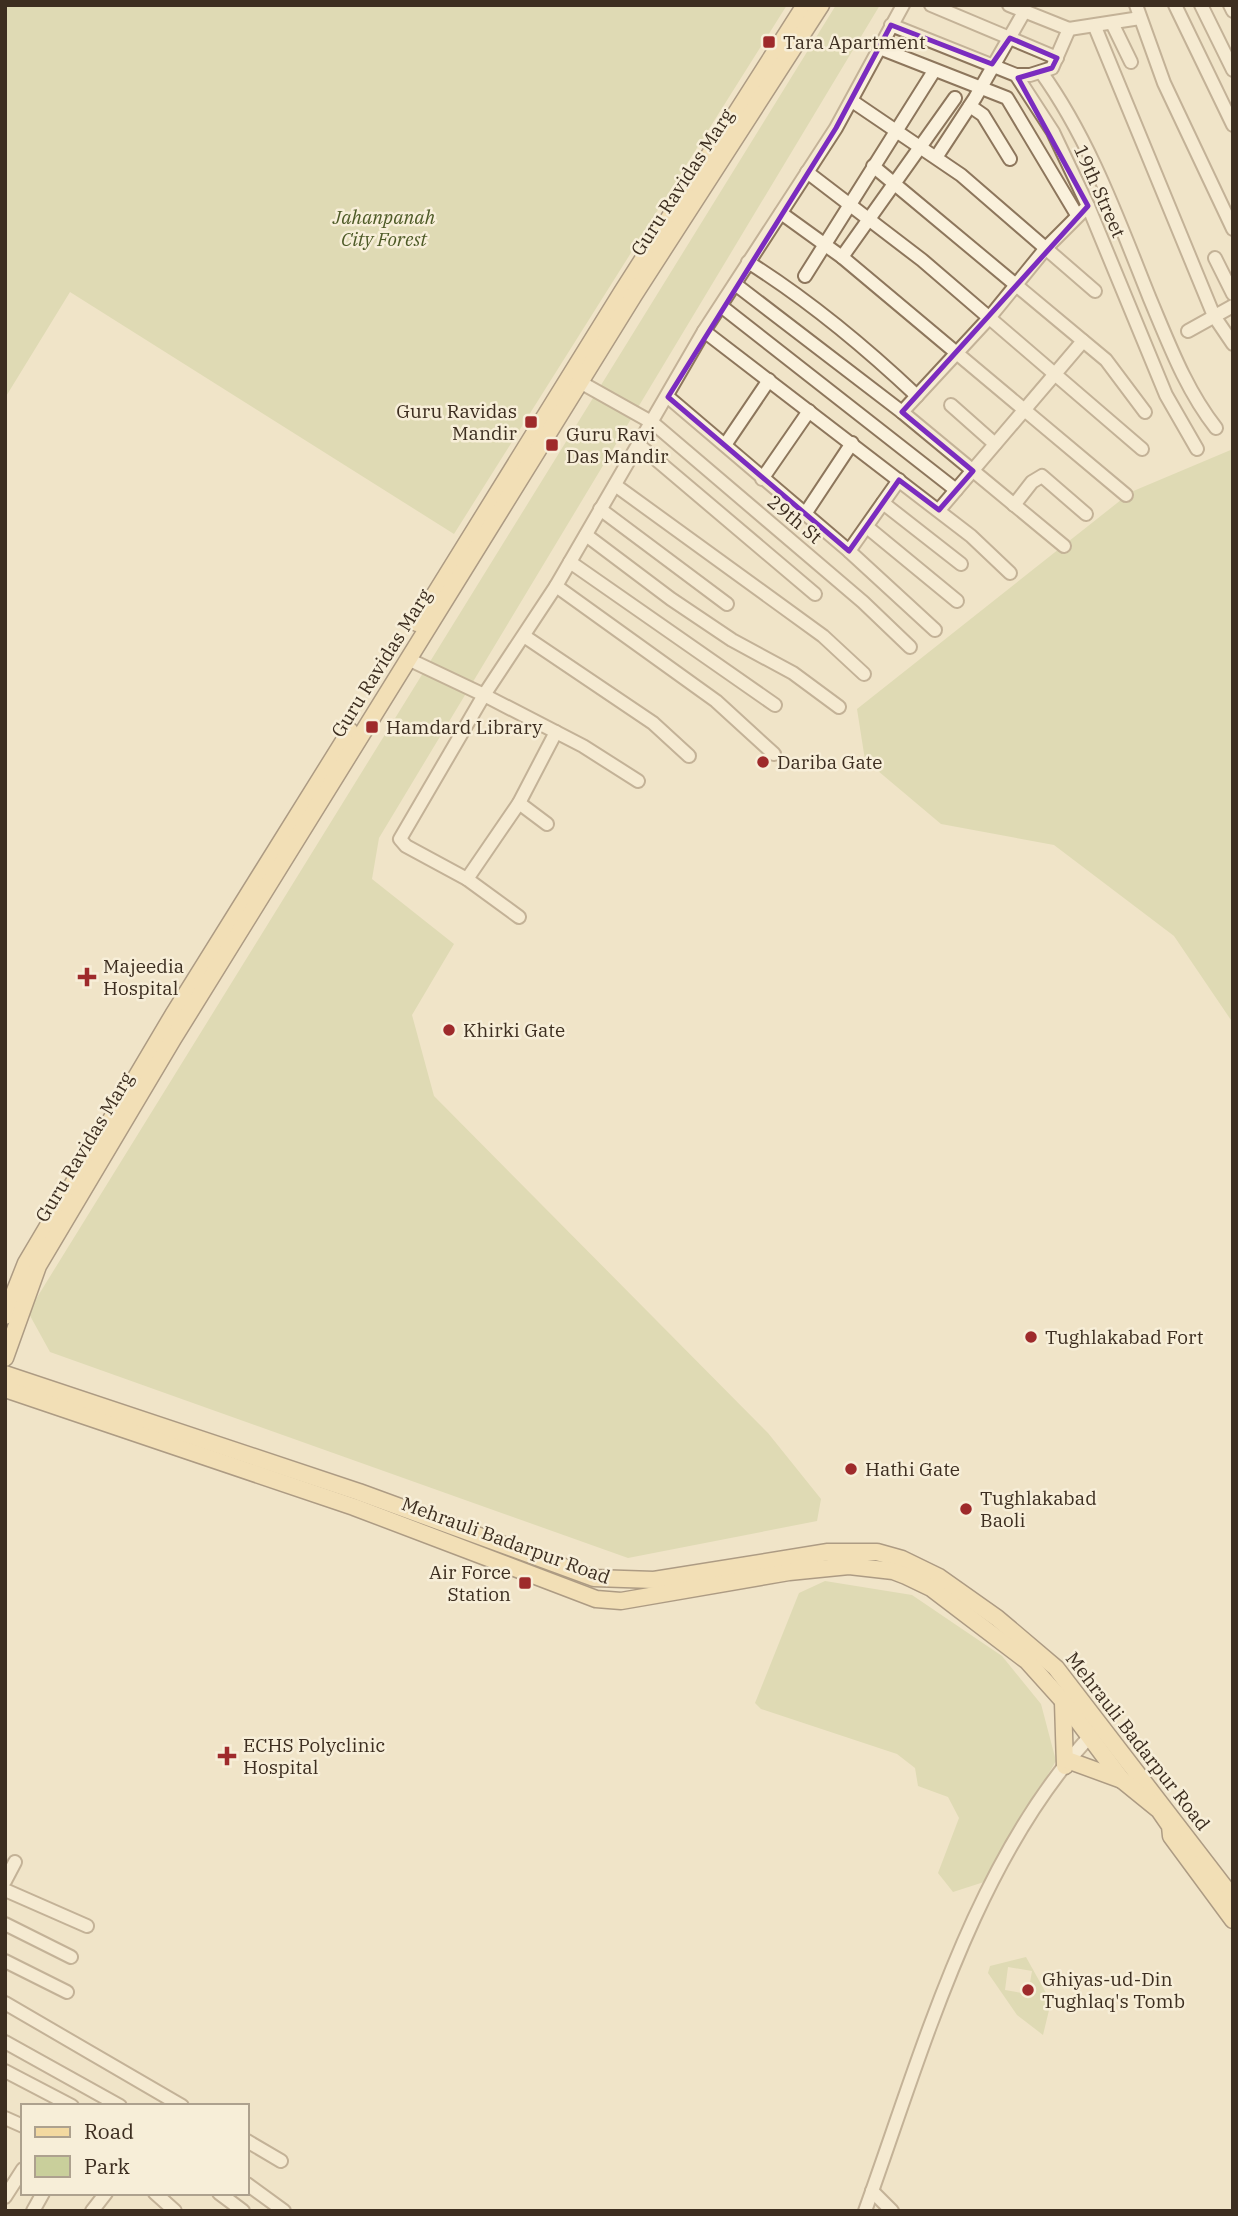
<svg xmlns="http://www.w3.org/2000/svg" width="1238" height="2216" viewBox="0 0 1238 2216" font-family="'IBM Plex Serif',serif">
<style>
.green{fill:#c9cf9b;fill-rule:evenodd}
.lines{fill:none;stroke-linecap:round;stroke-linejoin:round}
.minor-casing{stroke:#8d765c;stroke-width:16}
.major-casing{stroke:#5b4430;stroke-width:19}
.minor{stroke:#faf1dc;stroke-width:12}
.major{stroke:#f3d9a0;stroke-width:16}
.marked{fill:none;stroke:#7b2cbf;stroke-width:5;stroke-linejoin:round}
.poi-dot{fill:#9e2a2b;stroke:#f7eed8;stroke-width:2.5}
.labels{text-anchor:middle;stroke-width:5;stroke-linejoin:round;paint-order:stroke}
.poi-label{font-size:19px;fill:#3d2e20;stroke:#f7eed8;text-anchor:start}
.street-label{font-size:19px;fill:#3d2e20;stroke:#f7eed8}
.park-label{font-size:19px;font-style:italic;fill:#4d5a26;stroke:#f7eed8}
</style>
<rect width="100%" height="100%" fill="#f0e4c8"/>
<g class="green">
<path d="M5 5H787L454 534 70 292 5 398Z"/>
<path d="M836 5H880L379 838 372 879 454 944 412 1015 434 1096 768 1433 821 1499 817 1521 628 1558 50 1352 28 1312Z"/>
<path d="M1233 449V1023L1174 936 1054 845 941 824 865 760 857 709 1131 492Z"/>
<path d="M825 1581 912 1595 1002 1656 1041 1704 1056 1761 984 1882 953 1892 938 1873 959 1818 948 1797 918 1786 915 1768 897 1754 761 1709 755 1703 799 1593Z"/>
<path d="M1026 1957 1051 2002 1043 2035 1017 2015 988 1973 990 1966ZM1008 1967 1032 1971 1028 1994 1005 1990Z"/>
</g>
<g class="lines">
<defs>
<g id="minor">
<path d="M931 5 1057 58"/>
<path d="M1009 5 1069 29 1140 18"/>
<path d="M1136 5 1164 83 1233 229"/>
<path d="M1175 5 1233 125"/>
<path d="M1201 5 1233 70"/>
<path d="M1230 5 1233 11"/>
<path d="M1112 23 1131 62"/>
<path d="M891 25 1016 75 1053 132 1088 206 1166 395 1197 449"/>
<path d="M1095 27 1214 316 1233 344"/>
<path d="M882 49 1007 98 1077 215"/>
<path d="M1041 72C1090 140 1119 222 1150 299 1169 344 1186 390 1216 428"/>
<path d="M1016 75H1030L1052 68 1069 29"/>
<path d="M852 101 961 175 1095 291"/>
<path d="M970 106 983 115 1010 159"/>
<path d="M937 156 975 98 1024 12"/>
<path d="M873 166 1106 360 1145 412"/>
<path d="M807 172 922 260 1142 449"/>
<path d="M781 213 842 257 1126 495"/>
<path d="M842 257 955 98"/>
<path d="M1215 258 1233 294"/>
<path d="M748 262C810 301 864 346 917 396"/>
<path d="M805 276 934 71"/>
<path d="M735 284 902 412 1064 546"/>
<path d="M721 306 956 490"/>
<path d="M704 331 971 536 1010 573"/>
<path d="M1188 331 1233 306"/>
<path d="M580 382 653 423 863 602 910 647"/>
<path d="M668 397 849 551 935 630"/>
<path d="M951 405 995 444"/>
<path d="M902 412 989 318 1046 248 1088 206"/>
<path d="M639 445 815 594"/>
<path d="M725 445 769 380"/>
<path d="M762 479 809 411"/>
<path d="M615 485 823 636 864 674"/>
<path d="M883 503 961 564"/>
<path d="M1014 505 1032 482 1042 476 1086 514"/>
<path d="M600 509 727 604"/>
<path d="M939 510 1083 341"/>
<path d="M805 514 852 443"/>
<path d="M867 527 957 601"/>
<path d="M586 535 671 599 732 640 793 673 839 707"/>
<path d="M849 551 899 480"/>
<path d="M570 562 775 705"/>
<path d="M556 586 716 701 774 754"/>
<path d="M524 636 653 723 689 756"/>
<path d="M408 659 484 695 556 586 704 331 836 128 903 5"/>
<path d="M519 803 547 824"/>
<path d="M467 879 519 803 556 732"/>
<path d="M519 917 467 879 406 846 400 839 484 695 583 746 638 781"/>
<path d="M5 1881 15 1862"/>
<path d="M5 1890 87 1926"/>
<path d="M5 1924 71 1957"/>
<path d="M5 1961 67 1992"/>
<path d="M5 2003 182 2106"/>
<path d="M5 2042 120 2106"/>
<path d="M5 2071 72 2106"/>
<path d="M5 2118 23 2126"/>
<path d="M247 2141 281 2161"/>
<path d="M247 2184 284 2211"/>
<path d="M872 2191 892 2211"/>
<path d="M155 2193 175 2211"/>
<path d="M219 2193 243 2211"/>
<path d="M5 2197 23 2169"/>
<path d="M33 2211 43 2193"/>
<path d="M92 2211 106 2193"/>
<path d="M865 2211C922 2053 976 1855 1094 1732"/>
</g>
<g id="major">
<path d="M417 623 622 292 805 5"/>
<path d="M5 1316 26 1263 173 1015 350 731"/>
<path d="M5 1358 38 1266 173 1039 634 295 821 5"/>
<path d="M5 1374 359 1492 594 1578 654 1580 828 1552H877L902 1559 939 1577 997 1618 1056 1668 1233 1898"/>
<path d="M5 1389 354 1507 596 1599 621 1601 789 1572 849 1566 893 1571 906 1576 931 1588 1027 1661 1063 1701 1122 1780 1159 1810 1170 1826 1171 1836 1233 1920"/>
<path d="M1063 1702 1065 1766"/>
<path d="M1070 1761 1122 1780"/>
</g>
</defs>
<use href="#minor" class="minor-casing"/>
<use href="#major" class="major-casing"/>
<use href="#minor" class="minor"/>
<use href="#major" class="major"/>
</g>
<path d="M0 0H1238V2216H0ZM891 25 992 64 1010 38 1057 58 1052 68 1018 78 1088 206 902 412 973 471 939 510 899 480 849 551 668 397 836 128Z" fill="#f0e4c8" fill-opacity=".55" fill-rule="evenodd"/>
<path class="marked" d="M891 25 992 64 1010 38 1057 58 1052 68 1018 78 1088 206 902 412 973 471 939 510 899 480 849 551 668 397 836 128Z"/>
<g class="poi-dot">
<rect x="762" y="35" width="14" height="14" rx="3.5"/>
<rect x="524" y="415" width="14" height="14" rx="3.5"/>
<rect x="545" y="438" width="14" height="14" rx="3.5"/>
<rect x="365" y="720" width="14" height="14" rx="3.5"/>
<circle cx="763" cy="762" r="7"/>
<path d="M83.5 966.5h7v7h7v7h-7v7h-7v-7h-7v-7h7z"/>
<circle cx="449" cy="1030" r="7"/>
<circle cx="1031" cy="1337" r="7"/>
<circle cx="851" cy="1469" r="7"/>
<circle cx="966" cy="1509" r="7"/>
<rect x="518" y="1576" width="14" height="14" rx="3.5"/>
<path d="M223.5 1745.5h7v7h7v7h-7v7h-7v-7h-7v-7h7z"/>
<circle cx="1028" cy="1990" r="7"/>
</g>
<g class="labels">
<g class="poi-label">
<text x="783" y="49">Tara Apartment</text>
<text x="517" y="418" text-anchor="end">Guru Ravidas<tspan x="517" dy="22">Mandir</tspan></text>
<text x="566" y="441">Guru Ravi<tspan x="566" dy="22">Das Mandir</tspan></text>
<text x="386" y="734">Hamdard Library</text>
<text x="777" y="769">Dariba Gate</text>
<text x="103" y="973">Majeedia<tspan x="103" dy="22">Hospital</tspan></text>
<text x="463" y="1037">Khirki Gate</text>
<text x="1045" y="1344">Tughlakabad Fort</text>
<text x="865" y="1476">Hathi Gate</text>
<text x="980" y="1505">Tughlakabad<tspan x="980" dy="22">Baoli</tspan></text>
<text x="511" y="1579" text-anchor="end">Air Force<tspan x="511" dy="22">Station</tspan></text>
<text x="243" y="1752">ECHS Polyclinic<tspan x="243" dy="22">Hospital</tspan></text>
<text x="1042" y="1986">Ghiyas-ud-Din<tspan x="1042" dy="22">Tughlaq's Tomb</tspan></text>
</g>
<g class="street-label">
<text transform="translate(682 182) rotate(-57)" y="7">Guru Ravidas Marg</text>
<text transform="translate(1100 191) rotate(66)" y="7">19th Street</text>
<text transform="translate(795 519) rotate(40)" y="7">29th St</text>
<text transform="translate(381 663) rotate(-58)" y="7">Guru Ravidas Marg</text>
<text transform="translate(84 1147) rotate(-59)" y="7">Guru Ravidas Marg</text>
<text transform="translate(506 1540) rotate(20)" y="7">Mehrauli Badarpur Road</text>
<text transform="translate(1138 1741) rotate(52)" y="7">Mehrauli Badarpur Road</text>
</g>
<g class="park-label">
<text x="384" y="224">Jahanpanah<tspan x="384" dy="22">City Forest</tspan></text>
</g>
</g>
<rect width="1238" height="2216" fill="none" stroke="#3d2e20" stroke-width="14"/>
<rect x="21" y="2104" width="228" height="91" fill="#f7eed8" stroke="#ada18e" stroke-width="2"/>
<rect x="35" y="2127" width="35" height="10" fill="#f3d9a0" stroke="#ada18e" stroke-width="2"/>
<text x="84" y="2139" font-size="21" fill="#3d2e20">Road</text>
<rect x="35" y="2156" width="35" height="21" fill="#c9cf9b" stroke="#ada18e" stroke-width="2"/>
<text x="84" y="2174" font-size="21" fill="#3d2e20">Park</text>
</svg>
